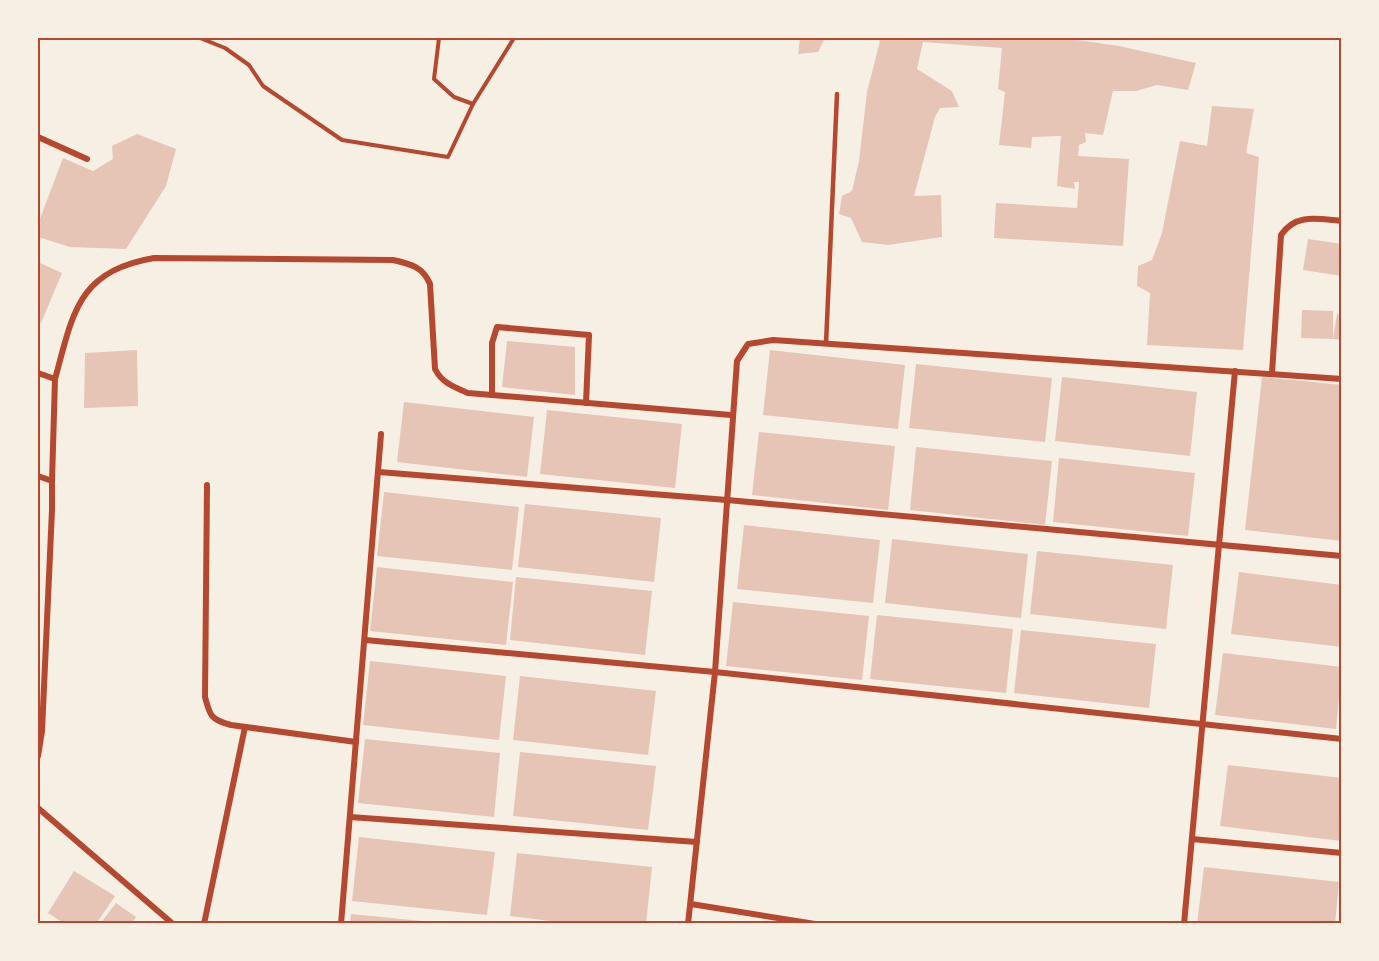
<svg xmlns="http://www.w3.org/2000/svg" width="1379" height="961" viewBox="0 0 1379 961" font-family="'Fira Sans',sans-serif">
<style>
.building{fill:#e6c5b7}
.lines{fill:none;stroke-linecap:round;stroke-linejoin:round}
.path{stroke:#b5482f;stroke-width:4}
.service{stroke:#b5482f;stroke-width:4.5}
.minor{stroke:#b5482f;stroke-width:6}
.neatline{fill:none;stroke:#b5482f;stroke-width:2}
</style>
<rect width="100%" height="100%" fill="#f6efe4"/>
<g class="building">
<path d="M800 38H825L818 52 798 54Z"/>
<path d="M876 38H1080L1077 40 1119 46 1196 63 1188 90 1157 85 1136 91H1113L1103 135 1085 133 1086 142 1079 145 1078 156 1129 159 1123 246 994 238 996 203 1077 208 1079 182H1074L1075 189 1057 186 1061 136 1032 137 1031 148 999 145 1005 92 998 89 1002 48 923 42 917 69 952 91 959 107 940 108 935 117 914 196 941 195 942 237 888 245 862 242 851 218 839 214 842 196 852 191 859 161 867 92 880 41Z"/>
<path d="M1212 106 1254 109 1246 153 1259 157 1243 350 1147 345 1150 293 1137 286 1138 266 1152 260 1162 233 1180 141 1207 146Z"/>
<path d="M137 134 176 149 166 186 126 249 70 247 38 237V224L63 158 93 171 113 159 112 146Z"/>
<path d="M1308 239 1342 244V276L1303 270Z"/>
<path d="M38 262 62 273 41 323 38 321Z"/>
<path d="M1302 310 1333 311V339L1301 338Z"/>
<path d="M1337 314 1342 315V340L1333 339Z"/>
<path d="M507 341 575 347V395L502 387Z"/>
<path d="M137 350 138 406 84 408 85 353Z"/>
<path d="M770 350 905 365 898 429 763 415Z"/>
<path d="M916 364 1052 378 1045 442 909 428Z"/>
<path d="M1062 377 1197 392 1190 456 1055 441Z"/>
<path d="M1262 377 1342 385V541L1245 530Z"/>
<path d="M404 402 534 417 527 477 397 462Z"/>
<path d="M547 410 682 424 675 488 540 474Z"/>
<path d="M759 432 895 446 888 510 752 495Z"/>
<path d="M916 447 1052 461 1045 525 910 510Z"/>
<path d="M1059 458 1195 473 1188 536 1053 522Z"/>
<path d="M384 492 519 507 512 570 377 556Z"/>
<path d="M525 504 661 518 654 582 518 567Z"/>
<path d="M744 525 880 540 873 603 737 589Z"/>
<path d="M892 539 1028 554 1021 618 885 603Z"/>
<path d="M1037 551 1173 565 1166 629 1030 614Z"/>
<path d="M377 567 513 582 506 645 370 631Z"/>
<path d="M1239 572 1342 585V647L1231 634Z"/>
<path d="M516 577 652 591 645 655 510 640Z"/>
<path d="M733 602 869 616 862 680 726 666Z"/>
<path d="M877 615 1013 629 1006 693 870 679Z"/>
<path d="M1021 630 1156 644 1149 708 1014 693Z"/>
<path d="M1223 653 1342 667 1336 729 1215 715Z"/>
<path d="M370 661 506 676 499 740 363 725Z"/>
<path d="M520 676 656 691 648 755 513 740Z"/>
<path d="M365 739 500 753 494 817 358 803Z"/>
<path d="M520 752 656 766 648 830 513 816Z"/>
<path d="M1228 765 1342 778 1341 841 1220 826Z"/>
<path d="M359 837 495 852 487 915 352 901Z"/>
<path d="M517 853 652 867 646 924H575L510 916Z"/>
<path d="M1204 867 1339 882 1335 924H1197Z"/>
<path d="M74 871 115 896 96 924H65L48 913Z"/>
<path d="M116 903 136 917 131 924H100Z"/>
<path d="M351 914 432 922V924H350Z"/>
</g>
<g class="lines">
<g class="path">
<path d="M200 38 225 48 249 65 263 86 342 140 448 157 473 104 514 38"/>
<path d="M439 38 434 79 454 97 473 104"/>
</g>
<path class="service" d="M826 344 837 94"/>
<g class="minor">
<path d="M38 137 87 159"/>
<path d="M38 373 55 379 52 481"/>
<path d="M1272 373 1281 235C1296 213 1318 219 1342 221"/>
<path d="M55 379C73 314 77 271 154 258L393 260C411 264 423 267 430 284L435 369C442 383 454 387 468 393L731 415"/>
<path d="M492 395V343L497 327 589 335 586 403"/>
<path d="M379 472 727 500 1342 556"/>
<path d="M38 476 52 481V510L42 731 38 756"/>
<path d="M207 485 205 697C210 716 211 720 231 725L356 742"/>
<path d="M365 640 715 672 1342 739"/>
<path d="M38 808 173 924"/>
<path d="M350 817 697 842"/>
<path d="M1192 839 1342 853"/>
<path d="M691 904 815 924"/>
<path d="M204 924 245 727"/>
<path d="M341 924 381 434"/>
<path d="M688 924 715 672 737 361 748 344 773 340 1342 379"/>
<path d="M1184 924 1235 371"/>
</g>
</g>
<rect width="1379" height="961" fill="none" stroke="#f6efe4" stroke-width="78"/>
<rect x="39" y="39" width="1301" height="883" class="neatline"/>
</svg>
